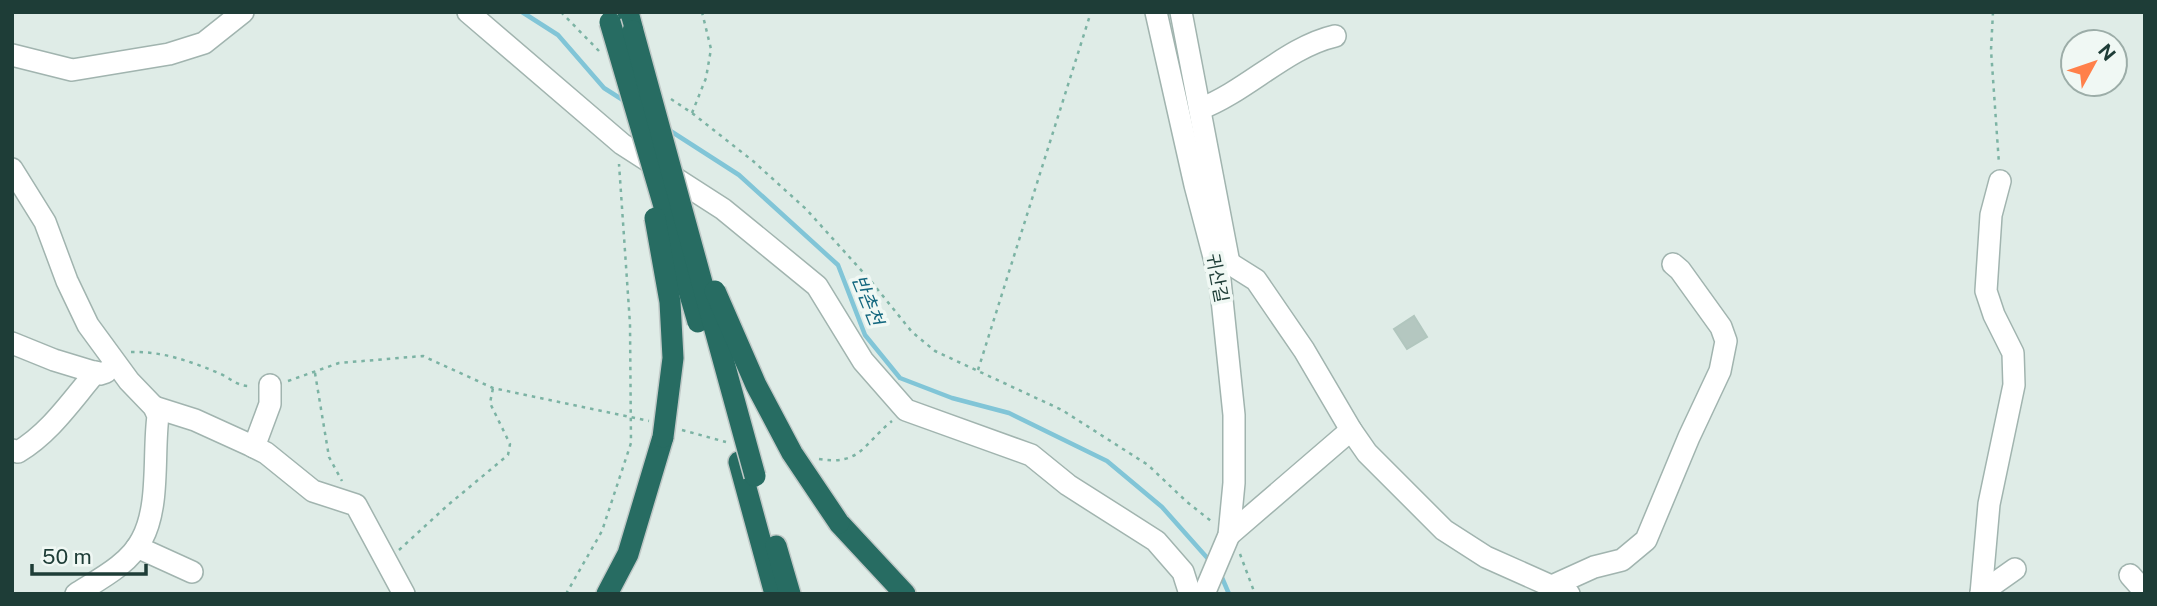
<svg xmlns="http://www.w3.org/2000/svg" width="2157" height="606" viewBox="0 0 2157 606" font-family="'Public Sans','Noto Sans KR',sans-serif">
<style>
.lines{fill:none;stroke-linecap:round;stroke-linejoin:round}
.stream{stroke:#81c5d7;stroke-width:4.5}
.building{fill:#b4c7c0;stroke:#b1c6be;stroke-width:2}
.minor-casing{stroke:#a1b4af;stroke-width:24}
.highway-casing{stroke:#c0c9c7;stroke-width:24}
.path{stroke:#7cb3a4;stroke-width:2.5;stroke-dasharray:3.5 5;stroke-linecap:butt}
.minor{stroke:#fff;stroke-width:21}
.highway{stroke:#276c62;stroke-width:21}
.highway-bridge-casing{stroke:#c0c9c7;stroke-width:24;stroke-linecap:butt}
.highway-bridge{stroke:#276c62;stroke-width:21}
.labels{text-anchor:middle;stroke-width:7;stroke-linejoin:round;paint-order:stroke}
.street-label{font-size:18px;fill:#1e3d37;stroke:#f0f8f4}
.water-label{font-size:19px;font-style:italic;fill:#13677f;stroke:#f0f8f4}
</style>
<rect width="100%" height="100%" fill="#dfece7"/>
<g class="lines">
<g class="stream">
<path d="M522 12 558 35 604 88 626 102"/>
<path d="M669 130 739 175 838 265 865 335 900 378 952 398 1009 413 1107 461 1162 507 1210 561"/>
<path d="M1220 573 1229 594"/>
</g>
</g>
<path class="building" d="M1414 316 1427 337 1407 349 1394 329Z"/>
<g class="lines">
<defs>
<g id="minor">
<path d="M468 12 622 144 723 209 817 286 863 361 906 410 1031 455 1068 485 1156 541 1183 572 1190 594"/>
<path d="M1156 12 1195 185 1220 280 1234 415V483L1229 535 1204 594"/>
<path d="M1181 12 1229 263"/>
<path d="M12 55 72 70 169 54 204 43 243 12"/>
<path d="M1200 109C1247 91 1287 47 1335 36"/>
<path d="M12 169 45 222 67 281 88 325 129 381 154 407 158 416C153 453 160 506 142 539 130 564 98 580 76 594"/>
<path d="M1215 262 1229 263 1256 280 1304 350 1351 430 1367 453 1444 530 1486 557 1569 594"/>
<path d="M12 343 54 360 100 374 106 372"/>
<path d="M154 407 195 420 250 445 266 453 313 491 356 505 404 594"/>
<path d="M254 447 270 404V385"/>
<path d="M12 450 18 452C51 432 71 401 96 372"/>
<path d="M1229 535 1351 430"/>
<path d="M137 547 192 572"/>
<path d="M2130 575 2145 592"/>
<path d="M1552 586 1594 567 1622 560 1646 540 1689 437 1720 371 1726 341 1721 327 1680 270 1673 264"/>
<path d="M1981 593 2015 569"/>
<path d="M1981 594 1989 504 2014 385 2013 353 1994 315 1986 291 1991 215 2000 181"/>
</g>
<g id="highway">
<path d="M628 12 633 31"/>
<path d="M739 462 775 594"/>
<path d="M839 523 905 594"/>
<path d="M776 546 790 594"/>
<path d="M607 594 628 554 663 437"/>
</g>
</defs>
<use href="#minor" class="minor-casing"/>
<use href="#highway" class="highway-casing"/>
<g class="path">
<path d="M561 12 599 51"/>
<path d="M1993 12 1991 50 1999 164"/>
<path d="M671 99 692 113 753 161 806 209 870 280 912 332 935 351 1062 410 1148 465 1187 502 1211 521"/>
<path d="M692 113 706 78 711 49 702 12"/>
<path d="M131 352C163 351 192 362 221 374 231 379 239 387 251 386"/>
<path d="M978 370 1091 12"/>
<path d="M315 373 329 457 342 481"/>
<path d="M288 381 339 363 423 356 493 388 649 421"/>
<path d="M682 430 726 442"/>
<path d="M819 459C861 466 864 443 892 421"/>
<path d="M399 550 448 505 508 455 510 444 490 403 493 388"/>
<path d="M1240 554 1255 594"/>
<path d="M566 594 602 531 631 443 630 324 619 164"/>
</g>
<use href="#minor" class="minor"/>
<use href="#highway" class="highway"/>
<defs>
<g id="highway-bridge">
<path d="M610 22 698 322"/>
<path d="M633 31 755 476"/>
<path d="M655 218 670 302 673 358 663 437"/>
<path d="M715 291 756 385 792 453 839 523"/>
</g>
</defs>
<use href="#highway-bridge" class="highway-bridge-casing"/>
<use href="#highway-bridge" class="highway-bridge"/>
</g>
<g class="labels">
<g class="street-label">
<text transform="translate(1217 278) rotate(79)" y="6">귀산길</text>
</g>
<g class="water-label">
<text transform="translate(868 300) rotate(68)" y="7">반촌천</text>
</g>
</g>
<rect width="2157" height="606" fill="none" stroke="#1e3d37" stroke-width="28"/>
<g transform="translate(2094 63) rotate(50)"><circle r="33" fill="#f0f8f4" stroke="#9cada8" stroke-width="2"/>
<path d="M0-5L12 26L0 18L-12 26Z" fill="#ff804a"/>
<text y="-10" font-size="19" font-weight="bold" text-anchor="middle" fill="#1e3d37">N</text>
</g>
<path d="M32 564v10h114v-10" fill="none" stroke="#1e3d37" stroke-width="3.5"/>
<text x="42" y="564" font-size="21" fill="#1e3d37" stroke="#f0f8f4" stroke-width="5" paint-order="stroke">50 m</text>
</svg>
